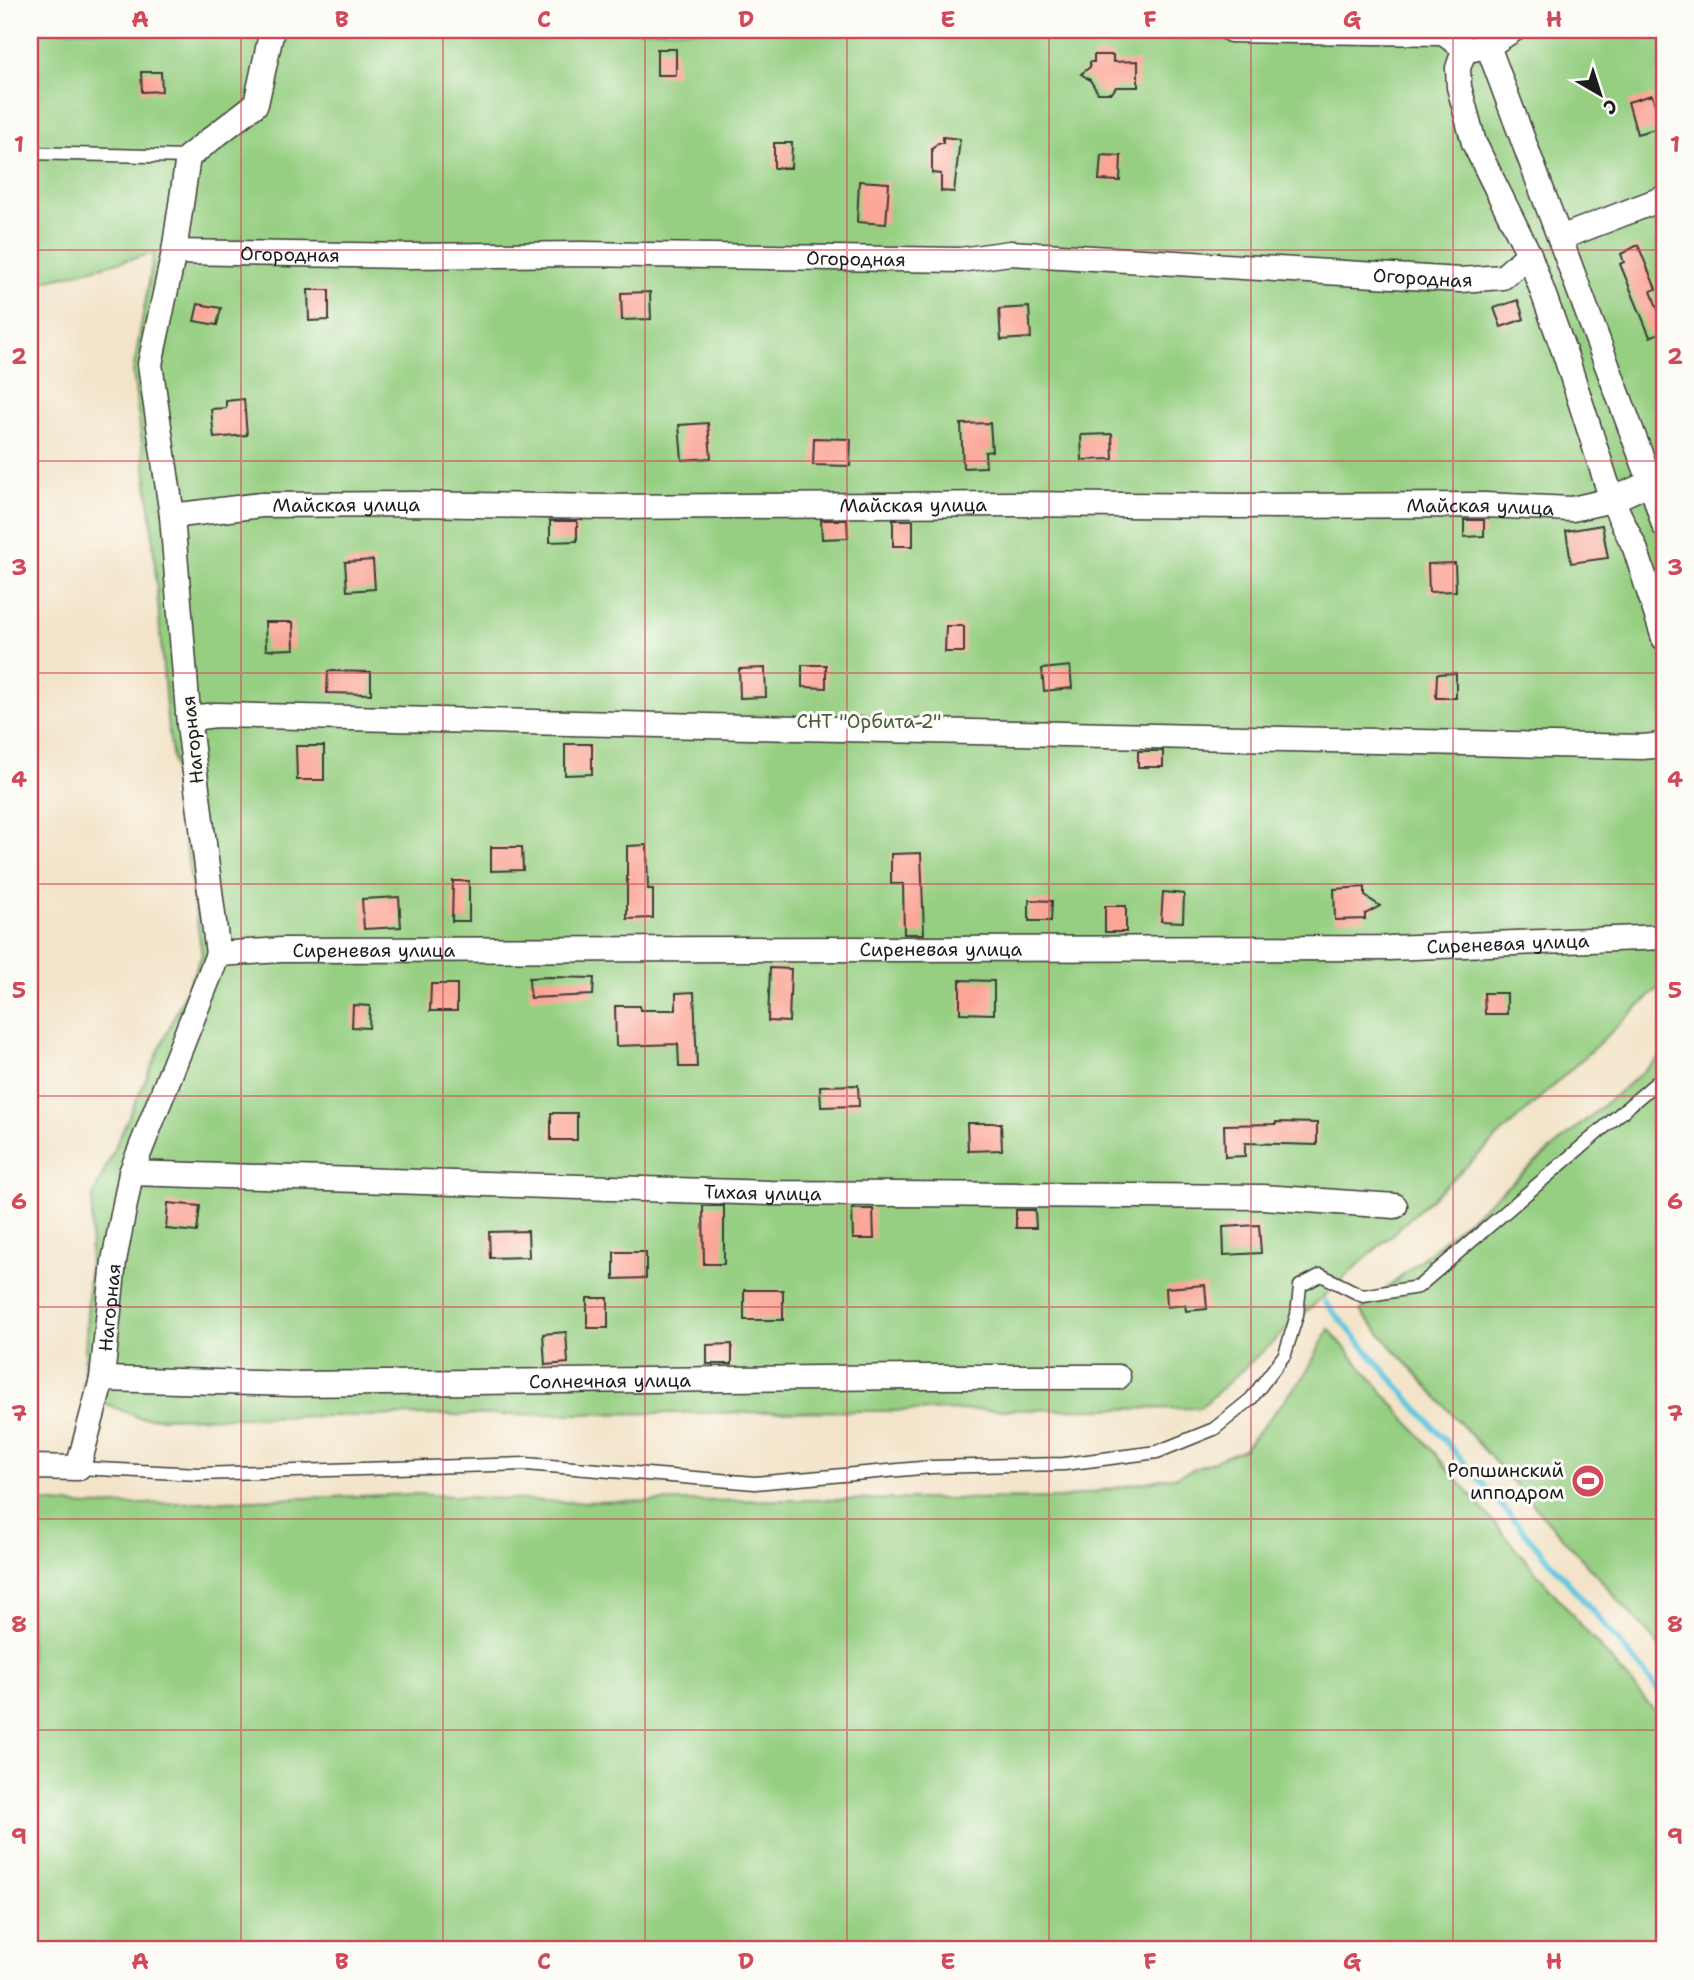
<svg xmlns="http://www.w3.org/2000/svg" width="1694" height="1980" viewBox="0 0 1694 1980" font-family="'Shantell Sans',sans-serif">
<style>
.green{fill:#96cf82;stroke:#59764f;stroke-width:2}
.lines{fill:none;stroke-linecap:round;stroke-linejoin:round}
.stream{stroke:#61c7df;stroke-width:6}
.building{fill:#fba596}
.lane-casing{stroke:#3c3a36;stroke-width:15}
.street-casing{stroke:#3c3a36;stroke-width:27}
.lane{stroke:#fff;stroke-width:12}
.street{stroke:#fff;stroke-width:24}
.grid{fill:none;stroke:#d1495b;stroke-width:2;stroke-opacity:0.55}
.labels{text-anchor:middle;stroke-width:6;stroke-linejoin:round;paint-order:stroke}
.street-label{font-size:19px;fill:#1c1c1c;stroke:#fdfcf7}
.park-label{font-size:19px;fill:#475b40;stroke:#fdfcf7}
.poi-label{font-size:19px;fill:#1c1c1c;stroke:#fdfcf7;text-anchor:end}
.neatline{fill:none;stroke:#d1495b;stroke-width:2.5}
.grid-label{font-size:23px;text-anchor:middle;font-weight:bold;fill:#d1495b}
</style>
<rect width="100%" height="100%" fill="#fdfcf7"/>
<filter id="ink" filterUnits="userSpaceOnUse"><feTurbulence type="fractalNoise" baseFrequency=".0143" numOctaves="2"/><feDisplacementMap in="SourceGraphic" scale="14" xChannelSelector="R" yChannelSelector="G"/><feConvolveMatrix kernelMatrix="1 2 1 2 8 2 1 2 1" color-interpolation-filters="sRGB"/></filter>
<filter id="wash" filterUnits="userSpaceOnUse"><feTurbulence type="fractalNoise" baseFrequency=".00686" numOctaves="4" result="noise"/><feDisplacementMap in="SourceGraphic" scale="28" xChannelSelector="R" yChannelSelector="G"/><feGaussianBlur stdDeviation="1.57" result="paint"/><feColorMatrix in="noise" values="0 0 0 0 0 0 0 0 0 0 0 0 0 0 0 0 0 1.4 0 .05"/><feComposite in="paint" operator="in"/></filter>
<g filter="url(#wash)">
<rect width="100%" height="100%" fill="#f3e4c9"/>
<g class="green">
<path d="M30 30H1664V983L1419 1210 1200 1408 140 1418 83 1394 93 1196 202 955 167 720 151 515 133 372 154 253 30 285Z"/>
<path d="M1664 1054V1651L1360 1311Z"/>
<path d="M1329 1329 1664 1722V1950H30V1501L89 1506 414 1494 563 1502 1063 1498 1177 1476 1244 1449 1305 1375Z"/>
</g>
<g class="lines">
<path class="stream" d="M1325 1302 1605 1625 1664 1697"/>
</g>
<g id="blocks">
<g class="building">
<rect x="657" y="49" width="19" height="26"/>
<path d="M1094 55H1113V62L1138 61V87H1116L1112 93H1098L1090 80 1081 74 1090 67V62H1094Z"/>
<path d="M141 72H161L162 91 142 92Z"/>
<path d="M1652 95 1662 127 1637 134 1628 102Z"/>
<path d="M943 137 960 139 954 192 941 191V174L932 173V149L938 143H943Z"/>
<path d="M774 143H792L791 168H774Z"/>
<path d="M1101 155 1121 156 1120 181 1099 180Z"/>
<path d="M859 181 889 183 886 224 857 222Z"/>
<path d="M1638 245 1656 289 1651 291 1664 326V331L1650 337 1620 264 1624 262 1621 254Z"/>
<path d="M308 290H329V320L309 321Z"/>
<path d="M650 292 651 319 622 320 621 293Z"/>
<path d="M1518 300 1524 319 1501 327 1494 308Z"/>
<path d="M198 304 221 308 217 325 194 321Z"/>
<path d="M1029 307 1031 338 1001 340 999 309Z"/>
<path d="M244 399 247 435 214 438 211 409 226 408V401Z"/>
<path d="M708 423 711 458 682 460 679 425Z"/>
<path d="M990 423 992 451 985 452 986 467 963 468 961 424Z"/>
<path d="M1112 434 1113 459 1082 460 1081 435Z"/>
<path d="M814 438 851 439 850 466 813 465Z"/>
<path d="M821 520H847L848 538 822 539Z"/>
<rect x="893" y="520" width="20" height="26"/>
<path d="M1464 520H1484V536L1464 537Z"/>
<path d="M550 521H577V541L550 542Z"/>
<path d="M1602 525 1608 558 1571 563 1566 531Z"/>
<path d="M373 560 375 589 347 591 345 562Z"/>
<path d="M1455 563 1456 591 1429 592 1428 564Z"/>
<path d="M265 622H293L294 649 266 650Z"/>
<path d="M946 626H964V652H945Z"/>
<path d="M802 665H826V688L802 687Z"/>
<path d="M1070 666 1072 688 1044 691 1042 669Z"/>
<path d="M765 668 766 697 740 698 739 669Z"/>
<path d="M328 671 371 672V694L327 693Z"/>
<path d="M1456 673V698H1436L1437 674Z"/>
<path d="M565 744H592V774L565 775Z"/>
<path d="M296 746H324V780H297Z"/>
<rect x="1138" y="751" width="25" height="16"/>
<path d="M647 845 648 889H653V918L627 919V846Z"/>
<path d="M491 847H522L523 870 491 871Z"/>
<path d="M921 853 924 934H904L903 884H891V854Z"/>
<path d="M453 881H469V921H452Z"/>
<path d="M1365 887V896L1380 906 1365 914V919L1335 920 1334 889Z"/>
<path d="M1163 892 1184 894 1183 922 1161 921Z"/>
<path d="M399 897 401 927 364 929 362 899Z"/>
<path d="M1029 900 1052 901 1051 921H1029Z"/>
<rect x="1105" y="906" width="21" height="26"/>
<path d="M770 968 791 969 789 1022 768 1021Z"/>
<path d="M549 977 594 978 593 995 530 998 529 978Z"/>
<path d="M960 980 994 981V1014L960 1013Z"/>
<path d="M431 984H457V1011H430Z"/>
<path d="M694 992 697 1067H679L678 1044 616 1046 615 1006H640V1010H676V993Z"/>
<path d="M1484 993H1507V1014H1485Z"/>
<path d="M353 1005 370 1006 369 1028 352 1027Z"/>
<path d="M858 1085 859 1106 821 1107 820 1086Z"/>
<rect x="551" y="1113" width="26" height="27"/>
<path d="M1276 1122 1317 1123V1145L1245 1143V1156L1225 1157 1224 1125 1276 1124Z"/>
<path d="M967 1123H1001L1002 1150 968 1151Z"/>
<path d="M168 1203 200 1206 197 1232 166 1229Z"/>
<path d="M703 1206H724V1264H704Z"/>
<path d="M852 1209H873L874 1239H853Z"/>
<path d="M1016 1210H1035L1036 1228H1016Z"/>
<path d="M1259 1225 1261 1253 1224 1255 1223 1227Z"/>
<path d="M528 1231 529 1257 490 1258 489 1232Z"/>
<path d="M614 1252H646V1278L614 1279Z"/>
<path d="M1205 1285 1207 1309 1186 1311 1185 1305 1167 1307 1166 1288Z"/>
<rect x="744" y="1290" width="39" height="30"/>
<rect x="587" y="1298" width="21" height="30"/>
<path d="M566 1332 568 1363 545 1365 543 1334Z"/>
<path d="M732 1344V1364H707V1345Z"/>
</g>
</g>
</g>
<g filter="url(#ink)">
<use href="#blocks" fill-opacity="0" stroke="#3c3a36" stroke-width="2"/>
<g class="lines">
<defs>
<g id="lane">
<path d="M30 153 188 157"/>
<path d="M78 1468 199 1474 526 1464 755 1483 932 1467 1064 1464 1157 1452 1214 1429 1251 1399 1285 1354 1297 1315 1300 1286 1321 1275 1363 1296 1418 1287 1664 1076"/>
</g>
<g id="street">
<path d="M1231 30 1443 33 1468 50 1488 46 1513 30"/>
<path d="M1488 46 1651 483 1664 525"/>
<path d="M1465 48 1458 68 1459 87 1474 143 1529 254 1565 354 1612 500 1635 548 1664 638"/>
<path d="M1560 238 1664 198"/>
<path id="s1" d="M174 252 409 256 581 254 960 260 1010 253 1460 280 1503 277 1529 254"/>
<path id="s2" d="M172 516 261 505 413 504 605 507 1011 504 1236 506 1484 505 1572 509 1612 500 1664 476"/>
<path d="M189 725 199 717 216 715 1642 747 1664 745"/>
<path id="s3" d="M218 954 282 950 1389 948 1664 937"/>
<path id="s4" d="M131 1173 770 1193 1263 1197 1395 1206"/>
<path id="s5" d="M102 1379 295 1384 914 1377H1118"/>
<path id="s6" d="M30 1467 78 1468 102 1379 114 1261 131 1173 218 954 189 725 172 516 150 364 174 252 188 157 256 104 272 30"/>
</g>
</defs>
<use href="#lane" class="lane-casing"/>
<use href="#street" class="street-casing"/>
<use href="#lane" class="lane"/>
<use href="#street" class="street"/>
</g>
</g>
<path class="grid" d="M241 30V1950M443 30V1950M645 30V1950M847 30V1950M1049 30V1950M1251 30V1950M1453 30V1950M30 250H1664M30 461H1664M30 673H1664M30 884H1664M30 1096H1664M30 1307H1664M30 1519H1664M30 1730H1664"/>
<defs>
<symbol id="stadium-disc" viewBox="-11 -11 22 22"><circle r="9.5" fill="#d1495b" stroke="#fdfcf7"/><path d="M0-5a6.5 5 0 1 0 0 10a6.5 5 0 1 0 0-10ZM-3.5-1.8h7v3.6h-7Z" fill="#fff"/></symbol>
</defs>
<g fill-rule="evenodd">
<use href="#stadium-disc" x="1569" y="1462" width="38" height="38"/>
</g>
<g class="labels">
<g class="street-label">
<text dy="7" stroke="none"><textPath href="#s1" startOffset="116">Огородная</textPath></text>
<text dy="7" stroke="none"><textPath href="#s1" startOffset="682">Огородная</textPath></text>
<text dy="7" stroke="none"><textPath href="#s1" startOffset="1250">Огородная</textPath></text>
<text dy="7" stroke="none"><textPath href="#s2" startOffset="742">Майская улица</textPath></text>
<text dy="7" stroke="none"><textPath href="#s2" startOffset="175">Майская улица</textPath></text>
<text dy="7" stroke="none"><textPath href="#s2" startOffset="1309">Майская улица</textPath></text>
<text transform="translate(192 740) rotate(-96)" y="7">Нагорная</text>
<text dy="7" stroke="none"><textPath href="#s3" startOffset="1290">Сиреневая улица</textPath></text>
<text dy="7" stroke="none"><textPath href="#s3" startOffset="156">Сиреневая улица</textPath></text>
<text dy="7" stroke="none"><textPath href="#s3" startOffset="723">Сиреневая улица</textPath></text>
<text dy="7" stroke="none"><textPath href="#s4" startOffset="632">Тихая улица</textPath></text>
<text dy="7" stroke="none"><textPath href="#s6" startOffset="212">Нагорная</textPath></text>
<text dy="7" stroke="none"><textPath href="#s5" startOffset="508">Солнечная улица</textPath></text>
</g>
<g class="park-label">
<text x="869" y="728">СНТ "Орбита-2"</text>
</g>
<g class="poi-label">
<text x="1564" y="1477">Ропшинский<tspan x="1564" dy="22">ипподром</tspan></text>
</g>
</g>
<rect width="1694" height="1980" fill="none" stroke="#fdfcf7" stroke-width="77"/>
<g transform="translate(1600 94) rotate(141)" stroke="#fdfcf7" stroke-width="5" paint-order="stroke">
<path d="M0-5L12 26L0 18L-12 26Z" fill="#1c1c1c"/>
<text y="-10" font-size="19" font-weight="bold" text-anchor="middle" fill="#1c1c1c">С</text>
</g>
<rect x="38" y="38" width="1618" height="1903" class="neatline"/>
<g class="grid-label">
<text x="140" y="27">A</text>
<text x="342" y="27">B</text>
<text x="544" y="27">C</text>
<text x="746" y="27">D</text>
<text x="948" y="27">E</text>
<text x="1150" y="27">F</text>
<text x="1352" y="27">G</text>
<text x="1554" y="27">H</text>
<text x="19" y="152">1</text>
<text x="1675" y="152">1</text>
<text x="19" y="364">2</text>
<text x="1675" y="364">2</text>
<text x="19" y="575">3</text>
<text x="1675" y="575">3</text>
<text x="19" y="787">4</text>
<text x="1675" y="787">4</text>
<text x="19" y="998">5</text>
<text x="1675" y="998">5</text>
<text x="19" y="1209">6</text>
<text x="1675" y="1209">6</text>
<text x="19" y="1421">7</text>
<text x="1675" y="1421">7</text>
<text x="19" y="1632">8</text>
<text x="1675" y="1632">8</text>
<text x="19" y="1844">9</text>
<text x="1675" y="1844">9</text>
<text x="140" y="1969">A</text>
<text x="342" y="1969">B</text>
<text x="544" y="1969">C</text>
<text x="746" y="1969">D</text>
<text x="948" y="1969">E</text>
<text x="1150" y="1969">F</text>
<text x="1352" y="1969">G</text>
<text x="1554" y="1969">H</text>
</g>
</svg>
